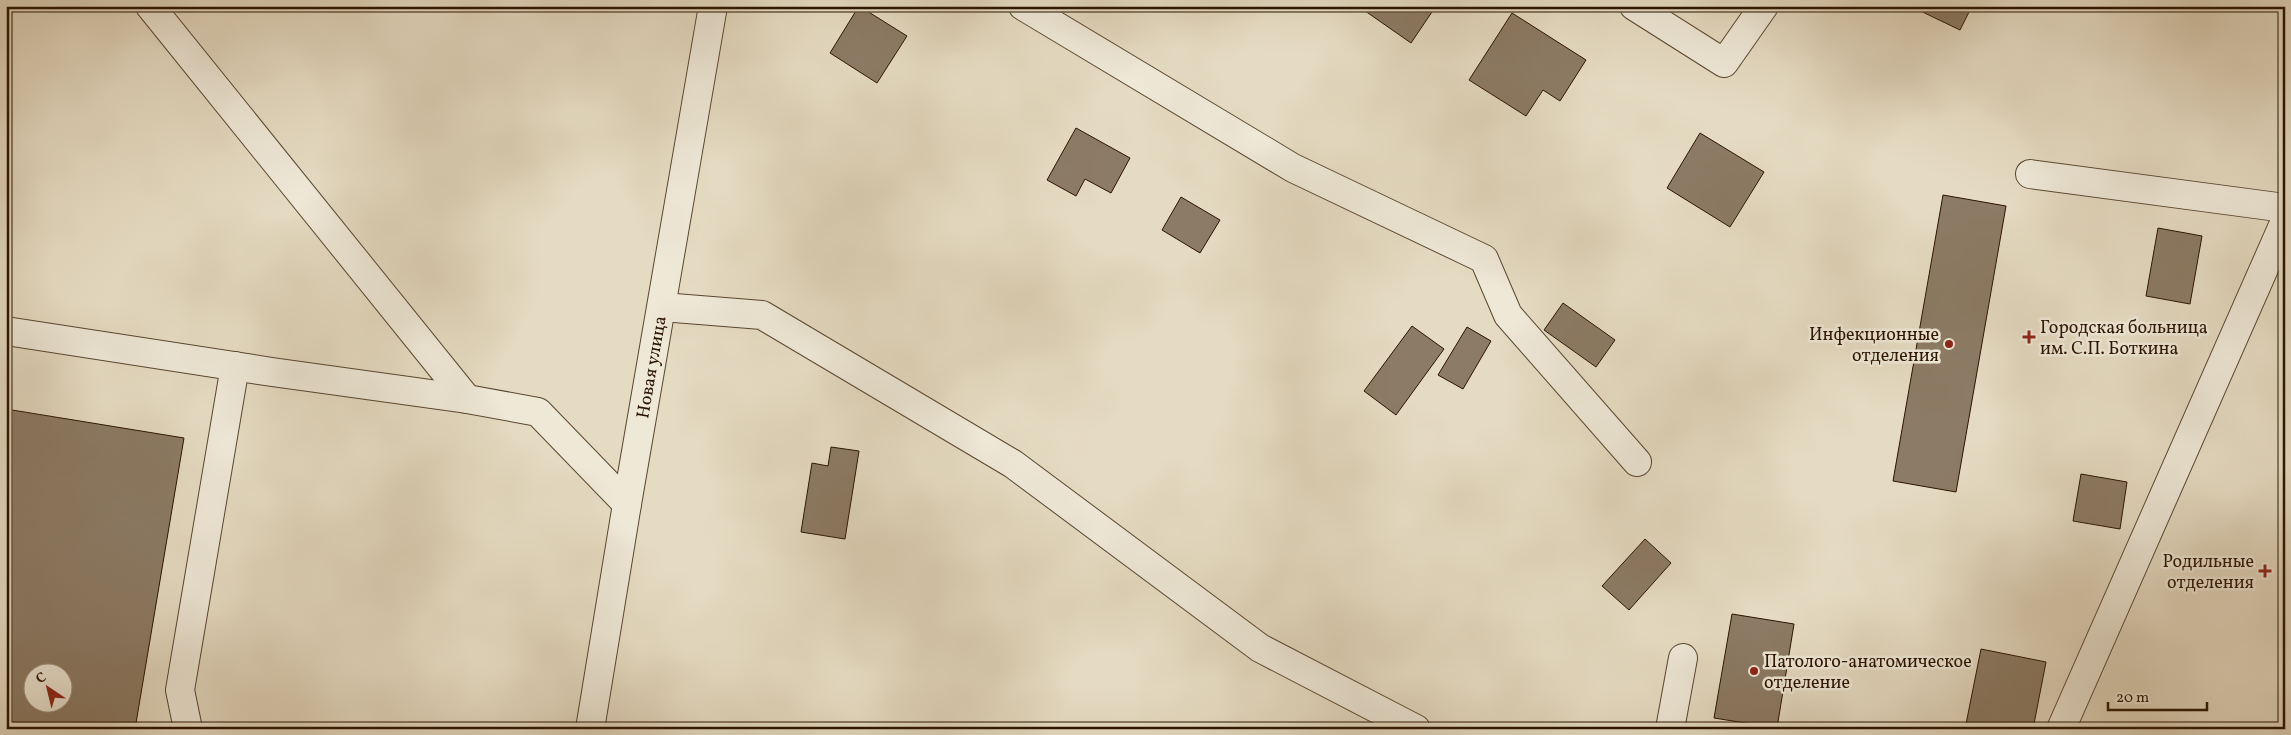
<svg xmlns="http://www.w3.org/2000/svg" width="2291" height="735" viewBox="0 0 2291 735" font-family="Vollkorn,serif">
<style>
.building{fill:#8c7b65;stroke:#2b1400;fill-rule:evenodd}
.lines{fill:none;stroke-linecap:round;stroke-linejoin:round}
.minor-casing{stroke:#5a4630;stroke-width:30}
.minor{stroke:#eee8d7;stroke-width:28}
.poi-dot{fill:#8f2418;stroke:#eee8d7;stroke-width:2}
.labels{text-anchor:middle;stroke-width:5;stroke-linejoin:round;paint-order:stroke}
.poi-label{font-size:18px;fill:#2b1400;stroke:#eee8d7;text-anchor:start}
.street-label{font-size:18px;fill:#2b1400;stroke:#eee8d7}
</style>
<rect width="100%" height="100%" fill="#e5dbc2"/>
<filter id="stains"><feTurbulence type="fractalNoise" baseFrequency=".004" numOctaves="4"/><feColorMatrix values="0 0 0 0 .2 0 0 0 0 .09 0 0 0 0 .02 0 0 0 .5 -.17"/></filter>
<radialGradient id="worn" r=".72"><stop offset=".6" stop-color="#630" stop-opacity="0"/><stop offset="1" stop-color="#630" stop-opacity=".3"/></radialGradient>
<g class="building">
<path d="M859 6 907 36 877 83 830 53Z"/>
<path d="M1358 6H1436L1411 43Z"/>
<path d="M1910 6H1972L1960 30Z"/>
<path d="M1512 13 1586 60 1560 101 1543 90 1526 116 1469 80Z"/>
<path d="M1076 128 1130 158 1111 193 1085 179 1076 196 1047 180Z"/>
<path d="M1700 133 1764 172 1730 227 1667 188Z"/>
<path d="M1943 195 2006 206 1956 492 1893 481Z"/>
<path d="M1181 197 1220 220 1200 253 1162 230Z"/>
<path d="M2158 228 2202 236 2190 304 2146 296Z"/>
<path d="M1563 303 1615 340 1596 367 1544 330Z"/>
<path d="M1412 326 1444 349 1396 415 1364 391Z"/>
<path d="M1467 327 1491 341 1463 389 1438 375Z"/>
<path d="M6 409 184 438 135 729H6ZM32 672H62V702H32Z"/>
<path d="M831 447 859 451 845 539 801 532 812 463 828 466Z"/>
<path d="M2081 474 2127 482 2120 529 2073 521Z"/>
<path d="M1645 539 1671 563 1629 610 1602 586Z"/>
<path d="M1732 614 1794 624 1777 728 1714 718Z"/>
<path d="M1981 649 2046 662 2033 729H1965Z"/>
</g>
<g class="lines">
<defs>
<g id="minor">
<path d="M150 6 467 399 538 412 627 504"/>
<path d="M1023 6 1293 168 1484 259 1508 315 1637 462"/>
<path d="M1634 6 1724 63 1764 6"/>
<path d="M2030 174 2285 208"/>
<path d="M662 307 762 315 1013 464 1260 648 1416 729"/>
<path d="M6 331 272 372 467 399"/>
<path d="M188 729 180 690 235 366"/>
<path d="M590 729 627 504 713 6"/>
<path d="M1670 729 1683 658"/>
<path d="M2061 729 2285 221"/>
</g>
</defs>
<use href="#minor" class="minor-casing"/>
<use href="#minor" class="minor"/>
</g>
<g class="poi-dot">
<path d="M2026.5 329.5h5v5h5v5h-5v5h-5v-5h-5v-5h5z"/>
<circle cx="1949" cy="344" r="5"/>
<path d="M2262.5 563.5h5v5h5v5h-5v5h-5v-5h-5v-5h5z"/>
<circle cx="1754" cy="671" r="5"/>
</g>
<g class="labels">
<g class="poi-label">
<text x="2040" y="333">Городская больница<tspan x="2040" dy="21">им. С.П. Боткина</tspan></text>
<text x="1939" y="340" text-anchor="end">Инфекционные<tspan x="1939" dy="21">отделения</tspan></text>
<text x="2254" y="567" text-anchor="end">Родильные<tspan x="2254" dy="21">отделения</tspan></text>
<text x="1764" y="667">Патолого-анатомическое<tspan x="1764" dy="21">отделение</tspan></text>
</g>
<g class="street-label">
<text transform="translate(651 367) rotate(-80)" y="6">Новая улица</text>
</g>
</g>
<rect width="2291" height="735" fill="none" stroke="#e5dbc2" stroke-width="25"/>
<rect x="8" y="8" width="2276" height="720" fill="none" stroke="#2b1400" stroke-width="2.5"/>
<rect x="12" y="12" width="2266" height="710" fill="none" stroke="#2b1400"/>
<g transform="translate(48 688) rotate(325)"><circle r="24" fill="#eee8d7" stroke="#a09381"/>
<path d="M0-4L9 19L0 12L-9 19Z" fill="#8f2418"/>
<text y="-8" font-size="14" font-weight="bold" text-anchor="middle" fill="#2b1400">С</text>
</g>
<path d="M2108 702v8h99v-8" fill="none" stroke="#2b1400" stroke-width="2.5"/>
<text x="2116" y="702" font-size="15" fill="#2b1400" stroke="#eee8d7" stroke-width="4" paint-order="stroke">20 m</text>
<rect width="100%" height="100%" filter="url(#stains)"/>
<rect width="100%" height="100%" fill="url(#worn)"/>
</svg>
